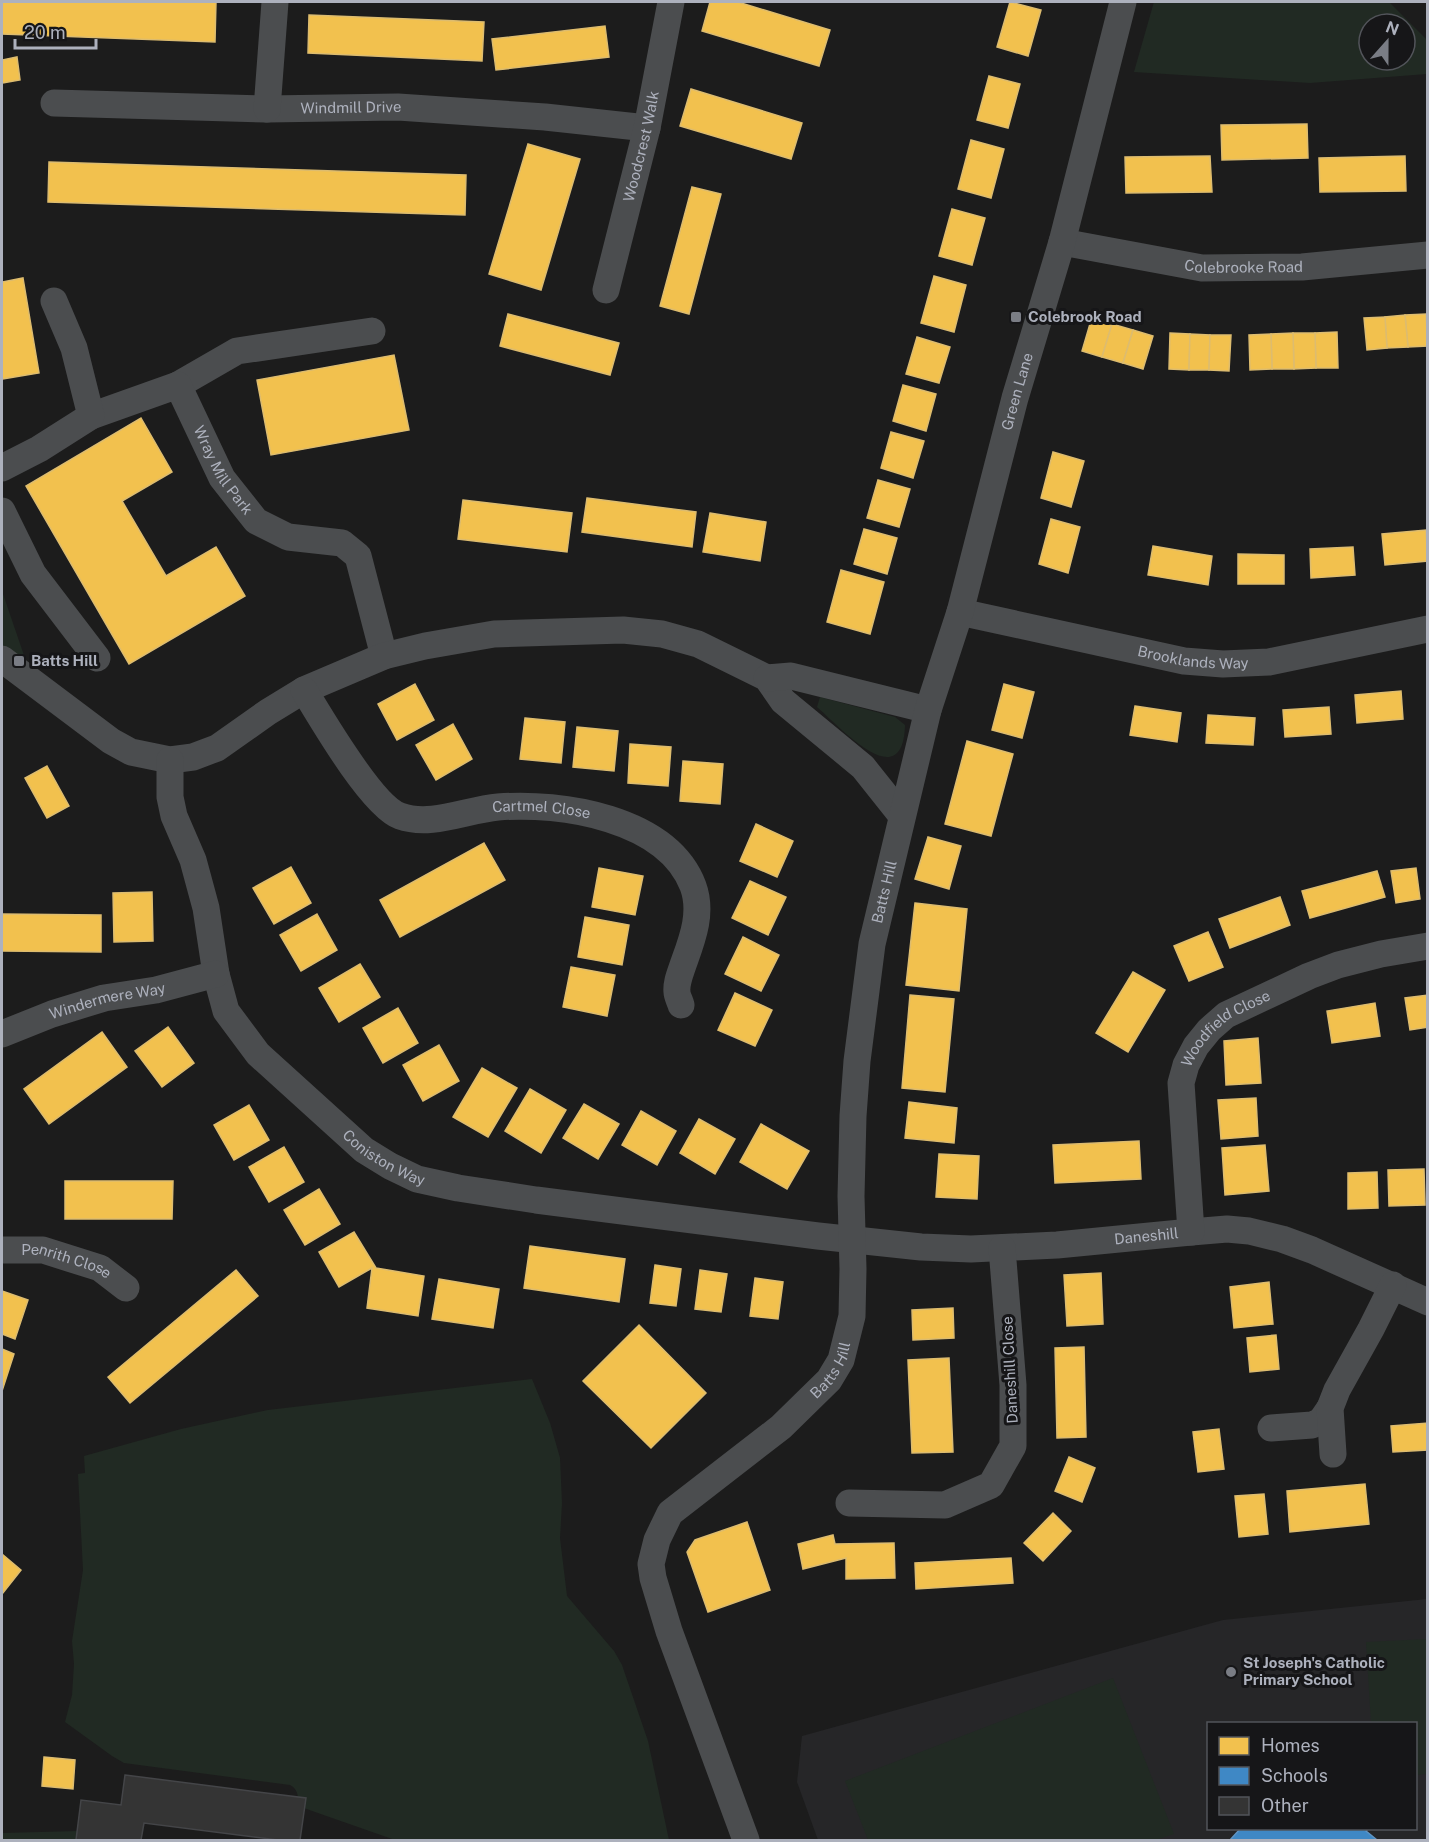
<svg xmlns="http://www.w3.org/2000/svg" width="1429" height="1842" viewBox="0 0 1429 1842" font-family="'Public Sans',sans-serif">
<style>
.built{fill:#262628;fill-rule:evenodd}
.green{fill:#212a23;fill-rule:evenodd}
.homes{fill:#f2c14e;stroke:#ddbc6f;stroke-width:1.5}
.schools{fill:#3f88c5;stroke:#6094c3;stroke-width:1.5}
.building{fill:#343434;stroke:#444548;stroke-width:1.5}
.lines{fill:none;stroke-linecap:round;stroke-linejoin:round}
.minor{stroke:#4b4d4f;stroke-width:27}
.poi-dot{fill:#7a7d85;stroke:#161618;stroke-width:2}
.labels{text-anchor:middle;stroke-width:6;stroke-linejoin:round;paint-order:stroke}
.street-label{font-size:15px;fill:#adb1bd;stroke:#161618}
.poi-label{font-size:15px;font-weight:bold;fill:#adb1bd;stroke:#161618;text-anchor:start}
</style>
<rect width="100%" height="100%" fill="#1c1c1c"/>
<path class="built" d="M1427 1599V1840H818L797 1782 802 1736 1223 1620ZM1208 1724H1416V1828H1208Z"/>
<g class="green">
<path d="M1154 2H1389L1427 40V74L1310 83 1134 72ZM1369 24H1405V60H1369Z"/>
<path d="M2 591 29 670 2 674Z"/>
<path d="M820 697 895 717 905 725C903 798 839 726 817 707Z"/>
<path d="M532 1379 550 1423 560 1458 562 1503 560 1538 567 1596 614 1651 622 1665 648 1741 669 1840H395L298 1806C298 1797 299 1790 290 1785L124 1763 112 1756 65 1722 72 1695 74 1664 72 1641 83 1570 78 1474 85 1473 84 1456 181 1429 268 1410Z"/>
<path d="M1427 1639V1774L1416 1775V1724L1371 1723 1366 1642Z"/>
<path d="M1113 1678 1174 1834 1156 1840H868L845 1781Z"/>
<path d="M78 1831V1840H2V1833Z"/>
</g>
<g class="homes">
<path d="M2 2H216L215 42 2 34Z"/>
<path d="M710 2H738L830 30 819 66 702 31Z"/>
<path d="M1010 2 1041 10 1028 56 997 47Z"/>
<path d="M309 15 484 22 482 61 308 53Z"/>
<path d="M605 26 609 57 496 70 492 39Z"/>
<path d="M17 57 20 80 2 83V60Z"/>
<path d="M989 76 1020 84 1008 128 977 120Z"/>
<path d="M691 89 802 123 791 159 680 126Z"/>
<path d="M1307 124 1308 158 1222 160 1221 125Z"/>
<path d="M971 140 1004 149 991 198 958 189Z"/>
<path d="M528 144 580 159 541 290 489 274Z"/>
<path d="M1210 156 1212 192 1126 193 1125 157Z"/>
<path d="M1405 156 1406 191 1320 192 1319 158Z"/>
<path d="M49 162 466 175 465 215 48 202Z"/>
<path d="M692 187 721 194 689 314 660 306Z"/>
<path d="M952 209 985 218 972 265 939 256Z"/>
<path d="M934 276 966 285 954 332 921 323Z"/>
<path d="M23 278 39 373 2 379V282Z"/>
<path d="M508 314 619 343 610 375 500 346Z"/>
<path d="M1426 314 1428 346 1408 347 1405 315Z"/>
<path d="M1405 315 1408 347 1387 348 1385 317Z"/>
<path d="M1092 317 1112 324 1102 357 1082 351Z"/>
<path d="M1385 317 1387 348 1367 350 1364 318Z"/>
<path d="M1112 324 1133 330 1123 363 1102 357Z"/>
<path d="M1133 330 1153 336 1143 369 1123 363Z"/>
<path d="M1337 332 1338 368H1316L1315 333Z"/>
<path d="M1170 333 1190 334 1189 370 1169 369Z"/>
<path d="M1293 333H1315L1316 368 1294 369Z"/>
<path d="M1293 333 1294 369H1272L1271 334Z"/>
<path d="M1190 334 1210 335 1209 370H1189Z"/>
<path d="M1271 334 1272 369 1250 370 1249 335Z"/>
<path d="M1210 335H1231L1229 371 1209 370Z"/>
<path d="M917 337 950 347 939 383 906 374Z"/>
<path d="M394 355 409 430 271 455 257 380Z"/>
<path d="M903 385 936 394 926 431 893 421Z"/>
<path d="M141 418 172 472 122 501 166 576 216 547 245 596 129 664 26 486Z"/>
<path d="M891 432 924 441 913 478 881 468Z"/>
<path d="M1053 452 1084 461 1071 507 1041 498Z"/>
<path d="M878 480 910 489 899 527 867 518Z"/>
<path d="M587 498 696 512 692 547 582 532Z"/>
<path d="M463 500 572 513 567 552 458 539Z"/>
<path d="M710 513 766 522 760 561 703 552Z"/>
<path d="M1051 519 1080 527 1068 573 1039 564Z"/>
<path d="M864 529 897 538 887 574 854 564Z"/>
<path d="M1426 530 1428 561 1385 565 1382 534Z"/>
<path d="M1153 546 1212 556 1208 585 1148 575Z"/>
<path d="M1353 547 1355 575 1311 578 1310 549Z"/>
<path d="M1238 554 1284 555V584H1238Z"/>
<path d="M841 570 884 582 870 634 827 622Z"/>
<path d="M415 684 434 720 397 740 378 704Z"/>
<path d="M1004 684 1034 692 1022 738 992 730Z"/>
<path d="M1401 691 1403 719 1357 723 1355 695Z"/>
<path d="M1135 706 1181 713 1177 742 1130 735Z"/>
<path d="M1329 707 1331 734 1285 737 1283 710Z"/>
<path d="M1208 715 1255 718 1253 745 1206 743Z"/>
<path d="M525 718 565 722 561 763 520 759Z"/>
<path d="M453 724 472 759 436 780 416 745Z"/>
<path d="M577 727 618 731 614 771 573 767Z"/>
<path d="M967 741 1013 754 991 836 945 824Z"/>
<path d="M630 744 671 747 668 786 628 783Z"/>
<path d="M683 761 723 764 720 804 680 801Z"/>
<path d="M47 766 69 806 47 818 25 778Z"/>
<path d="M756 824 793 841 777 877 740 861Z"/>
<path d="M928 837 961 846 949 889 915 879Z"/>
<path d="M484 843 505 880 400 937 380 900Z"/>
<path d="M291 867 311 903 274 924 253 888Z"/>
<path d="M599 868 643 876 635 915 592 907Z"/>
<path d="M1416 868 1420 899 1396 903 1391 871Z"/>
<path d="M1377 871 1385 897 1310 918 1302 891Z"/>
<path d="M750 881 786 897 768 935 732 918Z"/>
<path d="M152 892 153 941 114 942 113 893Z"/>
<path d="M1280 897 1290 925 1230 948 1219 919Z"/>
<path d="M915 903 967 909 959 991 906 985Z"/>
<path d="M2 914 101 915V952L2 951Z"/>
<path d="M317 914 337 950 301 971 280 935Z"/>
<path d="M585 917 629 925 622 965 578 957Z"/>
<path d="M1208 932 1223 967 1189 981 1174 946Z"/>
<path d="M743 937 779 955 761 991 725 974Z"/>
<path d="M360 964 380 997 339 1022 319 988Z"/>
<path d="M571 967 615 975 607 1016 563 1007Z"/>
<path d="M1133 972 1165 990 1128 1052 1096 1033Z"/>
<path d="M735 993 772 1010 755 1046 718 1030Z"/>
<path d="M910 995 954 999 945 1092 902 1088Z"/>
<path d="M1428 995V1027L1410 1030 1405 998Z"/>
<path d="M1375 1003 1380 1036 1332 1043 1327 1011Z"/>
<path d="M398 1008 418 1043 383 1063 363 1028Z"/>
<path d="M168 1027 194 1063 162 1087 135 1051Z"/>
<path d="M102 1032 127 1067 49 1124 24 1089Z"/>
<path d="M1258 1038 1261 1083 1226 1085 1224 1041Z"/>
<path d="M439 1045 459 1081 423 1101 403 1065Z"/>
<path d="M482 1068 517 1088 488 1137 453 1117Z"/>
<path d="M530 1089 566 1110 541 1153 505 1131Z"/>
<path d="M1256 1098 1258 1136 1221 1139 1218 1100Z"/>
<path d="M909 1102 957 1108 954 1143 905 1138Z"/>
<path d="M584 1104 619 1124 598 1159 563 1138Z"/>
<path d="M249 1105 269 1140 234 1160 214 1125Z"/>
<path d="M641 1111 676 1131 657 1165 622 1145Z"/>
<path d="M699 1119 735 1139 715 1174 680 1153Z"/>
<path d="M761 1124 809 1151 787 1189 740 1162Z"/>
<path d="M1139 1141 1141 1179 1055 1183 1053 1145Z"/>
<path d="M1265 1145 1269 1191 1225 1195 1222 1148Z"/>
<path d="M284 1147 304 1182 269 1202 249 1167Z"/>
<path d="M939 1154 979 1156 977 1199 936 1197Z"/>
<path d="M1424 1169 1425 1205 1389 1206 1388 1170Z"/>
<path d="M1377 1172 1378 1208 1348 1209V1173Z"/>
<path d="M65 1181H173L172 1219H65Z"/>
<path d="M319 1189 340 1224 305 1245 284 1210Z"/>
<path d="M354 1232 376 1268 424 1276 418 1316 367 1308 372 1268 339 1287 319 1252Z"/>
<path d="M530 1246 625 1259 619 1302 524 1288Z"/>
<path d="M655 1265 681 1269 676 1306 650 1303Z"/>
<path d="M236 1270 258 1296 130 1403 108 1377Z"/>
<path d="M700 1270 727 1274 721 1312 695 1309Z"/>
<path d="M1101 1273 1103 1324 1067 1326 1064 1275Z"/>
<path d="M755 1278 783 1282 778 1319 750 1316Z"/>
<path d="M439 1279 499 1289 493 1328 432 1319Z"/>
<path d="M1269 1282 1273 1324 1234 1328 1230 1287Z"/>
<path d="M2 1291 28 1300 15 1339 2 1334Z"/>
<path d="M953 1308 954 1338 913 1340 912 1310Z"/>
<path d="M639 1325 706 1393 651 1448 583 1381Z"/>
<path d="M1276 1335 1279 1369 1250 1372 1247 1338Z"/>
<path d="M1084 1347 1086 1437 1057 1438 1055 1348Z"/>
<path d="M2 1349 14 1354 2 1391Z"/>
<path d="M949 1358 953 1452 912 1453 908 1360Z"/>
<path d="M1428 1423V1450L1393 1452 1391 1426Z"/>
<path d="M1219 1429 1224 1469 1198 1472 1193 1432Z"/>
<path d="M1069 1457 1095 1468 1082 1502 1055 1491Z"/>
<path d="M1365 1484 1369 1524 1290 1532 1287 1491Z"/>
<path d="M1264 1494 1268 1534 1239 1537 1235 1496Z"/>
<path d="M1053 1513 1071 1531 1043 1561 1024 1543Z"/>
<path d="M747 1522 770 1590 708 1612 687 1552 695 1540Z"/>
<path d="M833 1535 835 1544 894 1543 895 1578 846 1579V1558L803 1569 798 1544Z"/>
<path d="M2 1554 21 1570 2 1594Z"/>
<path d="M1011 1558 1013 1583 916 1589 915 1563Z"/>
<path d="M44 1757 75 1760 73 1789 42 1786Z"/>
</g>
<path class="schools" d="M1241 1828H1369L1366 1831 1377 1840H1230Z"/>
<path class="building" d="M125 1775 306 1798 300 1840H278L144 1823 141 1840H76L81 1800 121 1805Z"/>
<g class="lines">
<g class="minor">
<path id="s1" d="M54 103 267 109 398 107 545 117 647 128"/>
<path d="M267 109 275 2"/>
<path id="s2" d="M1062 242 1202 268 1302 267 1428 255"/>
<path id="s3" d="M606 290 647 128 671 2"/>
<path d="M178 385 237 351 372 331"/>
<path id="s4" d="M91 416 178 385 222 478 256 521 288 537 342 543 358 556 384 656"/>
<path d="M2 468 39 449 91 416 74 348 54 301"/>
<path d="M2 511 33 574 97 658"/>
<path id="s5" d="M960 612 1184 661 1223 664 1269 662 1428 629"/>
<path d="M2 659 111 741 131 752 170 760 193 757 217 748 268 712 304 690 384 656 425 646 494 634 623 630 662 634 698 644 767 678 783 701 863 767 902 816"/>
<path d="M767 678 791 676 928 710"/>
<path id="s6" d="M304 690C321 718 372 806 400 816 431 827 466 810 498 807 561 802 667 818 693 886 703 913 692 940 683 965 680 974 676 983 677 992 677 996 680 1001 681 1005"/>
<path id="s7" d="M170 760V797L174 816 193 860 206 908 216 974 226 1011 258 1054 364 1150 390 1166 417 1179 458 1188 536 1200 818 1236 921 1247 971 1249 1057 1245 1191 1232 1227 1229 1249 1231 1282 1239 1312 1250 1428 1302"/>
<path id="s8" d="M2 1034 52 1014 104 998 156 990 216 974"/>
<path id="s9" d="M1191 1232 1181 1083 1186 1065 1196 1046 1209 1030 1226 1015 1309 976 1338 965 1381 954 1428 946"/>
<path id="s10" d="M2 1250H43L100 1268 126 1288"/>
<path d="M1271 1428 1312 1425 1321 1421 1330 1408"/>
<path d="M1333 1454 1330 1408 1337 1390 1371 1329 1393 1285"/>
<path d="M849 1503 945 1505 991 1485 1013 1446V1385L1002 1248"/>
<path id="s11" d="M746 1840 669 1631 653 1578 651 1564 657 1540 670 1513 781 1427 829 1380 841 1360 852 1316 853 1269 851 1196 853 1116 857 1061 872 944 928 710 960 612 1015 398 1062 242 1123 2"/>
</g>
</g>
<g class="poi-dot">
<rect x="1010" y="311" width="12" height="12" rx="3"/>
<rect x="13" y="655" width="12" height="12" rx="3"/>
<circle cx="1231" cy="1672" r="6"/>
</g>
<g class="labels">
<g class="street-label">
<text dy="5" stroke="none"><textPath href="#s1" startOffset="297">Windmill Drive</textPath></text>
<text dy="5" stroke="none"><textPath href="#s3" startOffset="148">Woodcrest Walk</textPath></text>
<text dy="5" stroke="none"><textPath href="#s2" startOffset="184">Colebrooke Road</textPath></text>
<text dy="5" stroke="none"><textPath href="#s11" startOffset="1568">Green Lane</textPath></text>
<text dy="5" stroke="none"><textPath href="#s4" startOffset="189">Wray Mill Park</textPath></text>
<text dy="5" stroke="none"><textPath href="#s5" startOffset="238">Brooklands Way</textPath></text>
<text dy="5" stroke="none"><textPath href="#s6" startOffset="303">Cartmel Close</textPath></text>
<text dy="5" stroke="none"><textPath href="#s11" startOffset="1050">Batts Hill</textPath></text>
<text dy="5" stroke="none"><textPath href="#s8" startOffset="111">Windermere Way</textPath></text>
<text dy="5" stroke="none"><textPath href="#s9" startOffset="224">Woodfield Close</textPath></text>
<text dy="5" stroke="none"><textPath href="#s7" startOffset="477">Coniston Way</textPath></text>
<text dy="5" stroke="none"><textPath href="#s7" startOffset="1251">Daneshill</textPath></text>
<text dy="5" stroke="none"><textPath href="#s10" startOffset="66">Penrith Close</textPath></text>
<text dy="5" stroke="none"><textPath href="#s11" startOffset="564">Batts Hill</textPath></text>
<text transform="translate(1010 1370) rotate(-93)" y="5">Daneshill Close</text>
</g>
<g class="poi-label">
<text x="1028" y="322">Colebrook Road</text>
<text x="31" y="666">Batts Hill</text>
<text x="1243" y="1668">St Joseph's Catholic<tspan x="1243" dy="17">Primary School</tspan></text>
</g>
</g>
<rect width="1429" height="1842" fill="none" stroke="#adb1bd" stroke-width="6"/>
<rect x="1207" y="1722" width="210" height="108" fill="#161618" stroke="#52545a" stroke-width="1.5"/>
<rect x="1219" y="1737" width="30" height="18" fill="#f2c14e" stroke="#52545a" stroke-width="1.5"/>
<text x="1261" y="1752" font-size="18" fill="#adb1bd">Homes</text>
<rect x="1219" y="1767" width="30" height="18" fill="#3f88c5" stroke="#52545a" stroke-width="1.5"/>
<text x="1261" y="1782" font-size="18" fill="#adb1bd">Schools</text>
<rect x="1219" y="1797" width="30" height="18" fill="#343434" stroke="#52545a" stroke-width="1.5"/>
<text x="1261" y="1812" font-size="18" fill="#adb1bd">Other</text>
<g transform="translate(1387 42) rotate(21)"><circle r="28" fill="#161618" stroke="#52545a" stroke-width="1.5"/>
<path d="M0-4.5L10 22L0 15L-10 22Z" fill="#7a7d85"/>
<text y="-9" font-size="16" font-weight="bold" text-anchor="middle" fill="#adb1bd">N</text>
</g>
<path d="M15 39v9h81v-9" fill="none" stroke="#adb1bd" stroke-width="3"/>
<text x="24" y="39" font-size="18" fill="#adb1bd" stroke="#161618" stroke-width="4.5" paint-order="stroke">20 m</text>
</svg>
